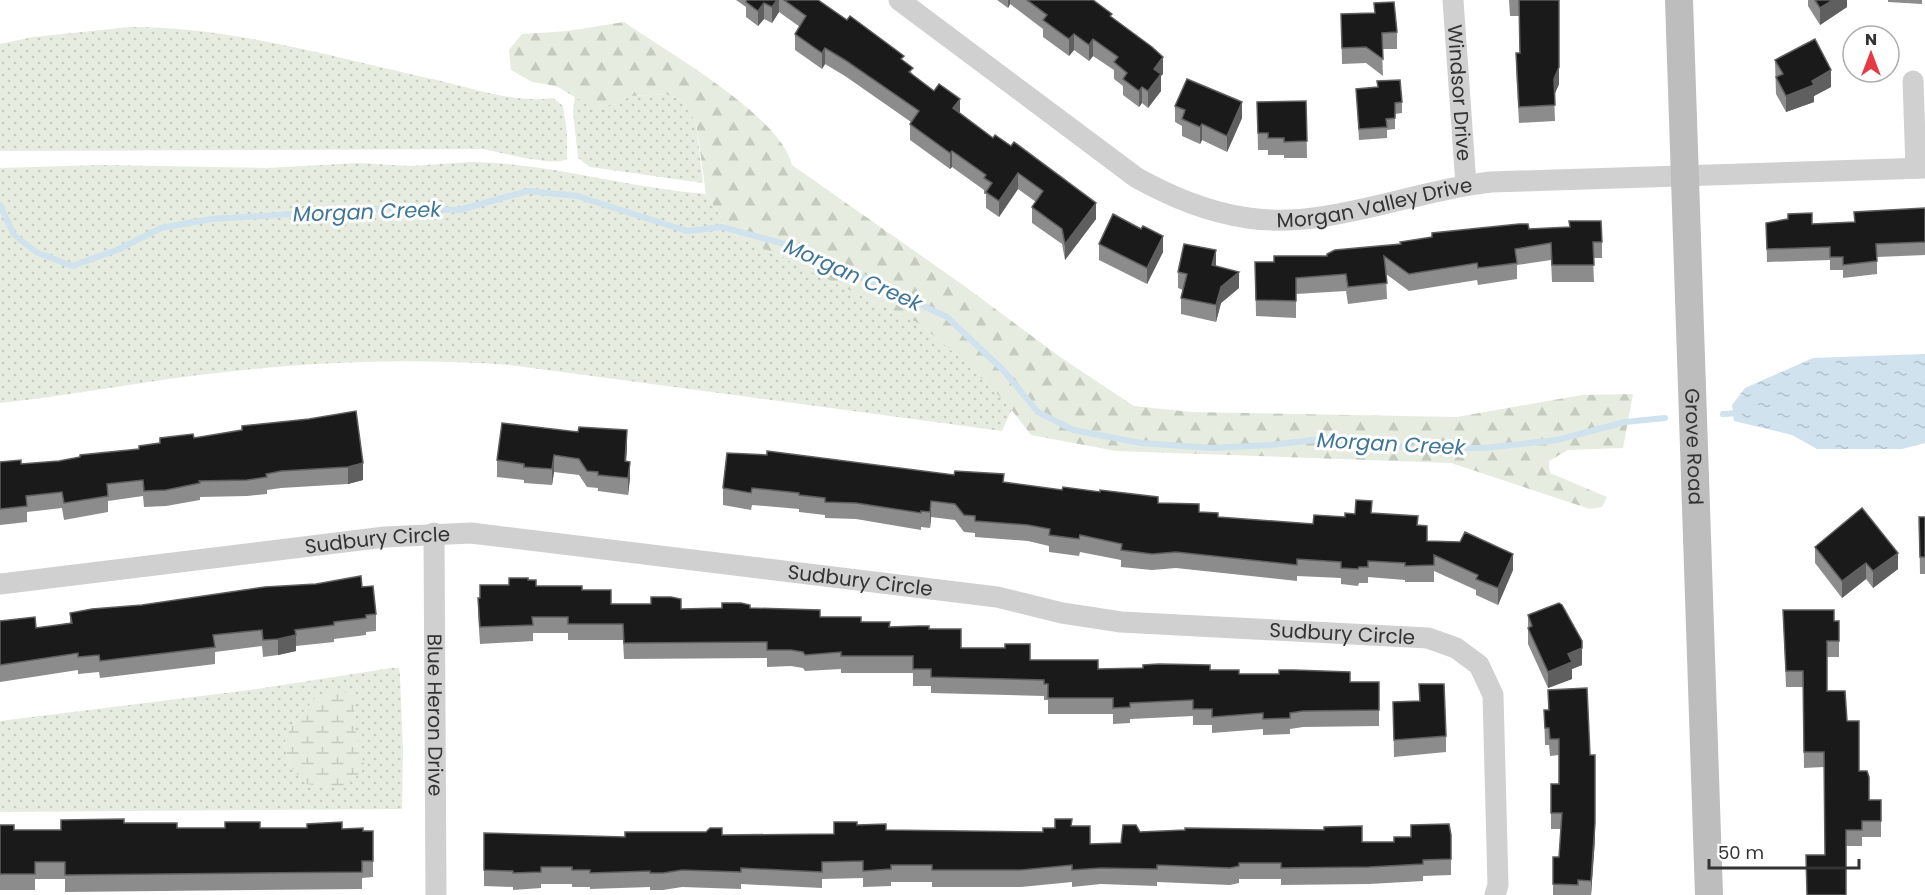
<svg xmlns="http://www.w3.org/2000/svg" width="1925" height="895" viewBox="0 0 1925 895" font-family="Poppins,sans-serif">
<style>
.grass{fill:url(#grass-dots);fill-rule:evenodd}
.forest{fill:url(#forest-firs)}
.wetland{fill:url(#wetland-marsh)}
.water{fill:url(#water-ripples)}
.lines{fill:none;stroke-linecap:round;stroke-linejoin:round}
.stream{stroke:#cfe2ee;stroke-width:6}
.street{stroke:#d0d0d0;stroke-width:21}
.secondary{stroke:#bdbdbd;stroke-width:28}
.wall{fill:#8c8c8c}
.shaded-wall{fill:#5f5f5f}
.building{fill:#1a1a1a;stroke:#5f5f5f;stroke-width:1.5}
.labels{text-anchor:middle;stroke-width:6;stroke-linejoin:round;paint-order:stroke}
.street-label{font-size:20px;fill:#333;stroke:#fff}
.water-label{font-size:21px;font-style:italic;fill:#3f7597;stroke:#fff}
</style>
<defs>
<pattern id="grass-dots" width="8" height="8" patternUnits="userSpaceOnUse" patternTransform="scale(1.5)"><rect width="8" height="8" fill="#e6ecdf"/><path d="M2 2h.1M6 6h.1" fill="none" stroke="#c6cbc0" stroke-width="1.8" stroke-linecap="round"/></pattern>
<pattern id="forest-firs" width="22" height="20" patternUnits="userSpaceOnUse" patternTransform="scale(1.5)"><rect width="22" height="20" fill="#e6ecdf"/><path d="M5 1l3.5 6h-7zM16 11l3.5 6h-7z" fill="#c6cbc0"/></pattern>
<pattern id="wetland-marsh" width="20" height="14" patternUnits="userSpaceOnUse" patternTransform="scale(1.5)"><rect width="20" height="14" fill="#e6ecdf"/><path d="M1 5h8M5 5V1M11 12h8M15 12V8" fill="none" stroke="#c6cbc0"/></pattern>
<pattern id="water-ripples" width="26" height="14" patternUnits="userSpaceOnUse" patternTransform="scale(1.5)"><rect width="26" height="14" fill="#cfe2ee"/><path d="M2 4q2-2 4 0t4 0M15 11q2-2 4 0t4 0" fill="none" stroke="#b2c2cd"/></pattern>
</defs>
<rect width="100%" height="100%" fill="#fff"/>
<g class="grass">
<path d="M131 27C233 27 332 57 432 79 470 87 514 104 553 98L563 106 567 133V159C554 167 500 152 483 149L0 151V44L33 37Z"/>
<path d="M665 94 682 100 696 122 703 183 590 167 578 158 573 111 575 96 597 109 632 96Z"/>
<path d="M471 162C550 163 627 188 706 194L731 233 918 323 963 360 1012 409 1002 431 510 365C415 358 320 361 225 372 150 380 75 395 0 403V168L101 165 267 168 358 163 410 166Z"/>
<path d="M391 668H399L400 675 403 752 402 809 0 812V721L250 690ZM318 695 355 700 354 725 291 767 284 745 290 728Z"/>
</g>
<path class="forest" d="M624 22C667 52 781 116 792 165L963 285 1060 357 1134 406 1191 412 1457 417 1582 395 1633 394 1623 448 1568 450 1549 461 1550 473 1607 497 1602 507 1590 509 1451 463 1116 451 1031 435 1007 404 963 360 918 323 731 233 706 194 696 122 682 100 665 94 632 96 597 110 556 86 532 82 511 70 509 50 522 34 568 31Z"/>
<path class="wetland" d="M337 690 348 693 355 700 354 725 365 768 344 788 306 784 291 767 284 745 290 728 318 695Z"/>
<path class="water" d="M1925 354V443L1902 449H1817L1792 435 1734 421 1732 405 1745 388 1813 358Z"/>
<g class="lines">
<g class="stream">
<path d="M0 205 14 235 36 252 72 266 117 250 161 228 211 219 396 208 459 210 528 191 577 196 687 231 722 227 806 250 947 317 1003 370 1038 412 1073 430 1141 443 1212 448 1271 445 1340 437 1413 448H1484L1557 440 1625 422 1665 418"/>
<path d="M1723 414 1739 413"/>
</g>
<g class="street">
<path id="s1" d="M899 0 1137 178C1172 197 1207 212 1248 218 1325 230 1414 190 1491 182L1925 168"/>
<path id="s2" d="M1453 0 1466 185"/>
<path d="M1913 81 1916 168"/>
<path id="s3" d="M434 533 436 895"/>
<path id="s4" d="M0 584 385 537 471 533 997 597 1062 613 1121 622 1428 638 1456 648 1479 665 1493 695 1498 885 1495 895"/>
</g>
<path class="secondary" id="s5" d="M1679 0 1709 895"/>
</g>
<g class="wall">
<path d="M736 0H818L904 61 913 75 960 114 1096 219 1065 260 1062 244 1032 223V207L1036 202 1018 189 999 217 986 208V194H984V190L952 167 950 169 910 140V124L911 122 845 76 825 64 822 69 795 50V34L800 27 779 12 772 23 764 19 758 26 746 17V7Z"/>
<path d="M997 0H1093L1112 18 1163 74 1161 76V91L1148 108 1142 103 1139 107 1123 95V86L1114 79V70L1093 56 1089 61 1074 50 1069 56 1043 37V29L1010 4 1008 8Z"/>
<path d="M1509 0H1559V84L1554 94 1555 121 1519 123 1516 69V53H1520L1519 16H1510Z"/>
<path d="M1808 0H1847V7L1820 25 1808 6Z"/>
<path d="M1888 0H1922V4L1888 2Z"/>
<path d="M1341 14 1397 32V49H1382L1383 76 1366 63 1342 64Z"/>
<path d="M1775 60 1831 87 1814 96V102L1786 112 1776 94Z"/>
<path d="M1377 81 1402 102V113L1395 114V129L1387 130V138L1359 140 1356 89 1377 87Z"/>
<path d="M1306 101 1307 158H1284V155H1268V150H1258L1257 102Z"/>
<path d="M1175 106 1242 118 1227 152 1202 140 1200 144 1182 136V126L1175 122Z"/>
<path d="M1925 208V255L1877 257V274L1843 278V270H1830V260L1767 262 1766 223 1812 224 1854 222V212Z"/>
<path d="M1529 229 1602 242V258H1593L1594 282H1552L1551 260 1517 265V279L1478 285 1477 280 1409 291 1386 274 1387 299 1348 304 1346 291 1296 294V318L1256 316 1255 262H1274L1327 256 1400 244Z"/>
<path d="M1099 244 1163 252 1147 284 1099 260Z"/>
<path d="M1216 266 1239 288 1221 303 1216 322 1181 314V298L1183 290 1178 288V272Z"/>
<path d="M309 419 363 480 348 484 281 488 267 490V494L247 496 200 497V500L166 506 144 507 143 496 108 501V512L64 520 62 508 27 512V522L0 525V462L21 464 59 461 139 449 160 443V438H194L242 431V426Z"/>
<path d="M627 447 626 461 630 478 628 495 598 491V488L587 487 579 475 554 472 552 485 524 483V480L497 477V460Z"/>
<path d="M1004 482 1158 503 1218 517 1313 524 1355 514 1372 513 1418 525 1427 541 1513 570 1498 605 1476 595V590L1434 571V582H1405V580L1368 577V583H1359L1358 586 1341 584V578L1297 576V581L1176 568 1152 570 1121 567V560L1080 552 1079 556 1049 552V546L1028 541 975 537V533L964 532 955 520 931 517 930 528 921 527V530L856 519 825 518V515L799 512V509L752 505 751 510 723 505V488Z"/>
<path d="M1919 517H1925V574H1920Z"/>
<path d="M1815 547 1898 569 1873 588 1866 579 1842 598 1815 563Z"/>
<path d="M528 580 536 586 582 590 611 604 681 609 750 608 861 622 889 627 929 629 961 648 1030 660 1098 669 1210 670 1239 674 1350 682H1379V726L1303 727 1290 729V734L1263 735V729L1212 733V725H1193V716L1130 719V723L1113 724V714H1048V700H1044V696L931 693V686H913V673H841V669L805 671 803 668 791 666 767 667V658L624 659 623 640H568V633H533V641L480 644 478 614V598H480L509 585Z"/>
<path d="M362 587 376 614V631L366 632V635L334 639V642L296 646V651L278 655 263 657 262 646 215 652V664L100 678 99 672 78 674V670L0 682V621L36 628 70 623V613L142 605Z"/>
<path d="M1783 610 1834 621H1839V657H1827V691L1847 721 1859 771 1869 800H1881V837H1862V846H1846L1824 767 1804 768 1803 687H1786Z"/>
<path d="M1528 615 1582 665 1572 669V679L1548 688 1528 644Z"/>
<path d="M1419 684 1446 736V752L1394 757 1393 702 1419 701Z"/>
<path d="M1548 690 1590 755 1595 839 1591 895H1553V857H1559L1561 829H1551V784H1559V755L1550 756 1549 745H1545L1544 710H1548Z"/>
<path d="M124 823 177 828 342 829 363 831H373V877L362 878V889L65 892V879H35V890H0V825L14 830H61Z"/>
<path d="M857 825 886 830 1043 832 1055 828 1072 826 1090 844 1121 843 1140 832 1362 842H1394L1451 835V875L1423 876V881L1369 884 1281 885V879H1239V883L1230 885 1157 882V886L1101 884 1072 887V882L1021 887H932V882H891V886L863 887V878L822 879V888L741 884V889L682 887 663 890H650V887L590 889V887H572V884H541V888L513 890V887L484 886V833L625 837 834 834Z"/>
</g>
<g class="shaded-wall">
<path d="M777 0H779V12L772 23V7Z"/>
<path d="M1008 0H1010V4L1008 8Z"/>
<path d="M1833 0H1847V7L1820 25V8Z"/>
<path d="M764 3V19L758 26V11Z"/>
<path d="M1074 34V50L1069 56V39Z"/>
<path d="M1093 39V56L1089 61V45Z"/>
<path d="M825 48V64L822 69V53Z"/>
<path d="M1163 57V74L1161 76V91L1148 108V91L1154 69Z"/>
<path d="M1559 67V84L1554 96V79Z"/>
<path d="M1831 70V87L1814 96V102L1786 112V96L1812 81Z"/>
<path d="M1142 87V103L1139 107V91Z"/>
<path d="M960 99V115L953 108Z"/>
<path d="M1242 102V118L1227 152V136Z"/>
<path d="M1202 124V140L1200 144V127Z"/>
<path d="M952 151V167L950 169V153Z"/>
<path d="M1018 173V189L999 217V201Z"/>
<path d="M1096 203V219L1065 260V244Z"/>
<path d="M1163 236V252L1147 284V268Z"/>
<path d="M1216 250V266L1212 265Z"/>
<path d="M1239 272V288L1221 303 1216 322V305L1221 287Z"/>
<path d="M627 430V447L625 477V461Z"/>
<path d="M554 455V472L552 485V469Z"/>
<path d="M630 462V478L628 495V478Z"/>
<path d="M363 463V480L348 484V467Z"/>
<path d="M931 501V517L930 528V512Z"/>
<path d="M1898 553V569L1873 588V571Z"/>
<path d="M1513 554V570L1498 605V588Z"/>
<path d="M1866 563V579L1842 598V581Z"/>
<path d="M296 635V651L278 655V639Z"/>
<path d="M1582 648V665L1572 669V679L1548 688V672L1568 654Z"/>
<path d="M1595 823V839L1591 895V881Z"/>
</g>
<g class="building">
<path d="M747 0H777L772 7 764 3 758 11 746 2Z"/>
<path d="M784 0H818L847 20 850 16 904 56 901 59 913 68 909 72 934 91 939 84 960 99 953 108 993 138 995 135 1011 146 1014 142 1096 203 1065 244 1062 229 1032 207 1043 191 1018 173 999 201 986 192 992 183 984 178 986 175 952 151 950 153 910 124 919 111 845 60 825 48 822 53 795 34 806 16Z"/>
<path d="M1027 0H1093L1112 14 1110 16 1152 47 1163 57 1154 69 1161 74 1148 91 1142 87 1139 91 1123 79 1127 73 1114 62 1118 57 1093 39 1089 45 1074 34 1069 39 1043 20 1047 15Z"/>
<path d="M1519 0H1559V67L1554 79 1555 105 1519 107 1516 53H1520Z"/>
<path d="M1815 0H1833L1820 8Z"/>
<path d="M1394 2 1397 32 1382 33 1383 59 1366 47 1342 48 1341 14 1375 13 1374 3Z"/>
<path d="M1815 39 1831 70 1812 81 1814 85 1786 96 1776 77 1783 74 1775 60Z"/>
<path d="M1187 79 1242 102 1227 136 1202 124 1200 127 1182 119 1185 110 1175 106Z"/>
<path d="M1400 80 1402 102 1395 103V118L1386 119 1387 127 1359 129 1356 89 1378 87 1377 81Z"/>
<path d="M1306 101 1307 141 1284 142V138H1268V133H1258L1257 102Z"/>
<path d="M1925 208V242L1876 244 1877 261 1843 265V257H1830V247L1767 249 1766 223 1788 219V214L1812 213V224L1855 222 1854 212Z"/>
<path d="M1113 214 1141 229 1143 226 1163 236 1147 268 1099 244Z"/>
<path d="M1569 221H1601L1602 242H1593L1594 265H1552L1551 243 1515 249 1517 263 1478 268 1477 263 1409 274 1384 256 1387 283 1348 287 1346 274 1296 278V301L1256 300 1255 262H1274V256H1327V254L1335 250 1401 244 1400 242 1432 237V233L1519 224H1528L1529 229 1570 227Z"/>
<path d="M1184 244 1216 250 1212 265 1239 272 1221 287 1216 305 1181 298 1187 274 1178 272Z"/>
<path d="M356 411 363 463 348 467 281 471 266 474 267 477 247 480 199 481 200 483 166 490 144 491 143 480 107 484 108 496 64 503 62 492 26 496 27 506 0 509V462L21 460V464L59 461 80 457V455L139 449V446L160 443V438L193 434 194 438 242 430V426L309 419Z"/>
<path d="M502 423 578 432 579 427 627 430 625 461 630 462 628 478 598 475V472L587 471 579 459 554 455 552 469 524 467V464L497 460Z"/>
<path d="M767 451 954 475 955 471 1004 474 1003 482 1062 490 1063 487 1100 492V490L1158 497V503L1199 504V512L1218 513V517L1313 524 1314 515 1345 517V513L1355 514 1356 500 1372 501 1371 513 1418 516 1417 525 1427 526V541L1460 542 1465 532 1513 554 1498 588 1476 579 1478 575 1434 555V565L1405 566V563L1368 561V567H1359L1358 569 1341 568V562L1297 559V565L1176 552 1152 554 1121 550 1122 544 1080 535 1079 539 1049 535 1050 529 1028 525 975 521V516L964 515 955 504 931 501 930 512 921 511V513L856 503 825 502V498L799 495V493L752 488 751 493 723 488 727 453 767 455Z"/>
<path d="M1862 508 1898 553 1873 571 1866 563 1842 581 1815 547Z"/>
<path d="M1919 517H1925V557H1920Z"/>
<path d="M361 576 362 587 373 586 376 614 366 615V618L334 622V625L295 630 296 635 278 639 263 640 262 630 213 635 215 647 100 661 99 655 78 657V653L0 665V621L35 617 36 628 72 623 70 613 92 609 142 605 265 587 316 584Z"/>
<path d="M509 578H528V580H536V586H582V590H611V604H651V597H671L681 599V609L722 608V603H741L750 605V608L820 610V617H861V622H890L889 627 918 626H929V629H961V648H1005V644H1030V660H1098V669L1143 668V665L1159 664 1210 665V670H1239V674H1279V670H1294L1350 672V682H1379V710L1303 711 1290 713V718L1263 719V713L1212 717V709H1193V700L1130 703V707L1113 708V698H1048V684H1044V680L931 677V669H913V656H841V652L805 655 803 652 791 650H767V642L624 643 623 624H568V617H532L533 625 480 627 478 598H480V585H509Z"/>
<path d="M1559 603 1562 605 1582 641V648L1568 654 1572 662 1548 672 1528 628 1532 626 1528 615Z"/>
<path d="M1783 610H1834V621H1839V641H1827V691H1845L1847 721H1859V771H1867L1869 777V800H1881V821H1862V830H1846V895H1807L1806 855H1825L1824 752H1804L1803 671H1786Z"/>
<path d="M1419 684H1444L1446 736 1394 740 1393 702 1420 701Z"/>
<path d="M1587 688 1590 755H1595V823L1591 881 1578 880V885L1553 884V857H1559L1562 813H1551V784H1559V739H1550L1549 728H1545L1544 710H1549L1548 690Z"/>
<path d="M124 819V823H177V828H225V822H260V828H307V824L342 822V829L363 828V831H373V861H362V872L65 875V862H35V874H0V825H14V830H61V820Z"/>
<path d="M1055 819H1072L1071 826H1090V844L1121 843 1123 825H1136L1140 832 1185 830V828L1324 830V827L1362 826V842H1394V837H1411V825L1449 824 1451 835V859L1423 860V864L1369 867 1281 868V863H1239V866L1230 868 1157 865V869L1101 868 1072 870V865L1021 870H932V865H891V869L863 871V861L822 862V872L741 868V872L682 870 663 873H650V871L590 873V870H572V867H541V872L513 873V871L484 870V833L625 837V832H706L710 828H722V835L834 834V822H857V825L886 824V830L1043 832V828H1055Z"/>
</g>
<g class="labels">
<g class="street-label">
<text dy="7" stroke="none"><textPath href="#s2" startOffset="93">Windsor Drive</textPath></text>
<text dy="7" stroke="none"><textPath href="#s1" startOffset="544">Morgan Valley Drive</textPath></text>
<text dy="7" stroke="none"><textPath href="#s5" startOffset="447">Grove Road</textPath></text>
<text dy="7" stroke="none"><textPath href="#s4" startOffset="380">Sudbury Circle</textPath></text>
<text dy="7" stroke="none"><textPath href="#s4" startOffset="866">Sudbury Circle</textPath></text>
<text dy="7" stroke="none"><textPath href="#s4" startOffset="1352">Sudbury Circle</textPath></text>
<text dy="7" stroke="none"><textPath href="#s3" startOffset="182">Blue Heron Drive</textPath></text>
</g>
<g class="water-label">
<text transform="translate(367 212) rotate(-2)" y="7">Morgan Creek</text>
<text transform="translate(853 275) rotate(24)" y="7">Morgan Creek</text>
<text transform="translate(1391 444) rotate(3)" y="7">Morgan Creek</text>
</g>
</g>
<g transform="translate(1871 54)"><circle r="28" fill="#ffffff" stroke="#adadad" stroke-width="1.5"/>
<path d="M0-4.5L10 22L0 15L-10 22Z" fill="#e63946"/>
<text y="-9" font-size="16" font-weight="bold" text-anchor="middle" fill="#333333">N</text>
</g>
<path d="M1709 859v9h150v-9" fill="none" stroke="#333333" stroke-width="3"/>
<text x="1718" y="859" font-size="18" fill="#333333" stroke="#ffffff" stroke-width="4.5" paint-order="stroke">50 m</text>
</svg>
